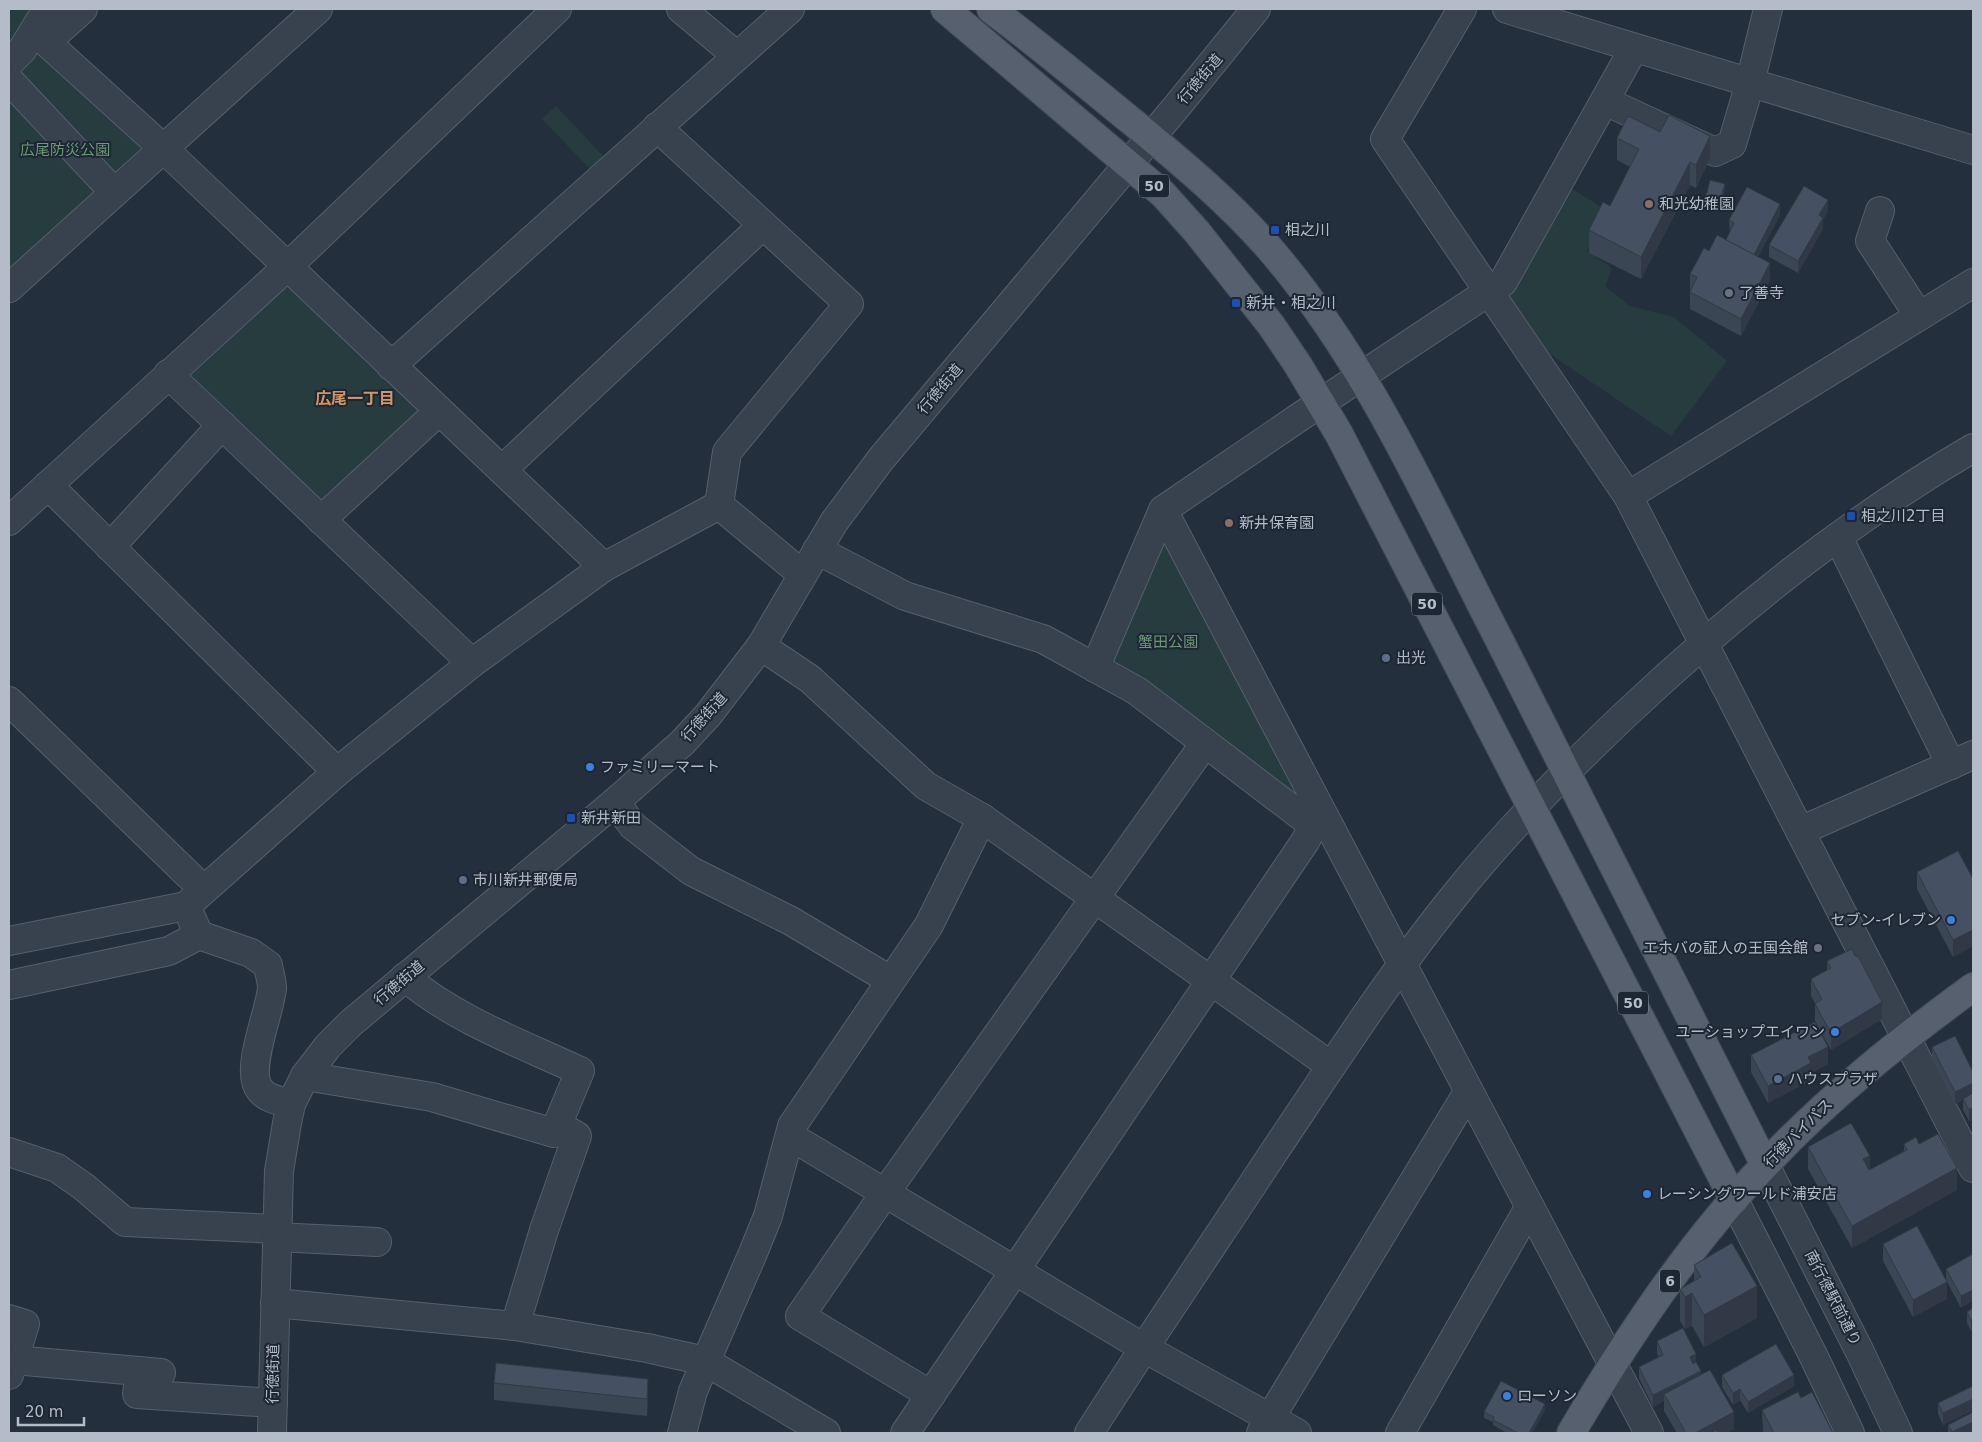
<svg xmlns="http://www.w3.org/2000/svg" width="1982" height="1442" viewBox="0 0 1982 1442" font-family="'DejaVu Sans','Noto Sans JP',sans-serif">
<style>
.green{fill:#263c3f}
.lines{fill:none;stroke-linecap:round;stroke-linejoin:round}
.minor-casing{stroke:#565f6c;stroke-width:30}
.major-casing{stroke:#414a57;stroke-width:30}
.minor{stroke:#38414e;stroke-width:28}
.major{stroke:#56606e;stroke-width:28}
.wall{fill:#3b4654}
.shaded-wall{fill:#303945}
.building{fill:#455162;stroke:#303945}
.education-dot{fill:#8d6e63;stroke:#1d2633;stroke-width:2}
.transit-dot{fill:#1a4fb4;stroke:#1d2633;stroke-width:2}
.worship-dot{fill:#6b7280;stroke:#1d2633;stroke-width:2}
.service-dot{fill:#5c6f8a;stroke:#1d2633;stroke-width:2}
.shop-dot{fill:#3f7fe0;stroke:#1d2633;stroke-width:2}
.labels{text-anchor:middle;stroke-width:4;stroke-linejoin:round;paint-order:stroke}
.shield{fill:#1d2633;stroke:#878f9c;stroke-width:1}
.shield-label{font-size:14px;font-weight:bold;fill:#b4bcc9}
.street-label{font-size:15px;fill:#b4bcc9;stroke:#1d2633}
.park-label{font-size:15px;fill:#6b9a76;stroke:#1d2633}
.poi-label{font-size:15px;fill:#b4bcc9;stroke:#1d2633;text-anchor:start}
.neighbourhood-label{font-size:16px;font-weight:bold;fill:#d59563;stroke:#1d2633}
</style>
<rect width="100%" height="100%" fill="#242f3e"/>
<g class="green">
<path d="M9 9H70L32 44 141 144V157L9 274Z"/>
<path d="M556 106 605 158 592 171 542 119Z"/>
<path d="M1571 188 1606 210 1587 251 1612 268 1605 286 1630 306 1674 317 1727 361 1671 436 1538 346 1507 299 1508 292Z"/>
<path d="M284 288 293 289 419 408 417 419 326 502 315 501 190 380 191 371Z"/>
<path d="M1159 543 1170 544 1297 786 1289 793 1114 667 1112 655Z"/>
</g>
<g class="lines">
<defs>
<g id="minor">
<path d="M83 9 46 42 164 149 604 567"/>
<path d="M681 9 737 56"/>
<path d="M1462 9 1385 139 1628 496 1973 1168"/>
<path d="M1507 9 1973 150"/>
<path d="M9 63 22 50 47 9"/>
<path d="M9 80 114 192"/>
<path d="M1605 101 1715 152 1732 144 1750 83 1768 9"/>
<path d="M657 127 849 304 727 452 719 505"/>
<path d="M1880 211 1870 241 1919 316"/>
<path d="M9 288 318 9"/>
<path d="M391 366 790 9"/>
<path d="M168 374 472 663"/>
<path d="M502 470 763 225"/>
<path d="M48 485 337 772"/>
<path d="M1628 496 1973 283"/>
<path d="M1163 510 1649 1433"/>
<path d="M321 520 439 411"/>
<path d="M9 521 288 266 557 9"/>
<path d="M1838 537 1951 765"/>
<path d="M110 547 222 425"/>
<path d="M817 550 905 596 1043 639 1056 646 1137 691 1313 825 1325 819"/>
<path d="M761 646 810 679 926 786 982 818 1331 1066"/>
<path d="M1095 668 1163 510 1304 414 1503 282 1634 48"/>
<path d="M9 701 203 889"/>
<path d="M615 802 633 826 691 871 791 921 890 980"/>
<path d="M1800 831 1973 755"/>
<path d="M9 941 186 906"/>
<path d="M9 985 169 951 199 935"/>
<path d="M305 1076 432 1097 554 1133 580 1071C520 1043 456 1020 405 977"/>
<path d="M291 1104C281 1101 267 1099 260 1090 244 1070 270 1013 272 988 272 981 269 972 268 965L251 953 199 935 186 906 337 772 472 663 604 567 719 505 802 574"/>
<path d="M790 1136 1144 1348 1297 1433"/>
<path d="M9 1152 57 1168 84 1187 125 1222 277 1229"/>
<path d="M1765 1165 1860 1352 1898 1433"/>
<path d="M1734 1200 1813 1355 1850 1433"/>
<path d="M276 1237 377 1242"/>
<path d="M275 1303 515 1326 647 1348 705 1361 826 1433"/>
<path d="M9 1319 25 1324 9 1375"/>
<path d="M515 1326 544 1230 577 1136 558 1125"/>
<path d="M14 1360 161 1373"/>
<path d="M140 1371 137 1394 273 1403"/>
<path d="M931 1395 800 1316 885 1193 1205 743"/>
<path d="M272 1433 279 1171 287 1123 291 1104 305 1076 328 1046 351 1023 615 802 682 743 708 715 761 646 834 522 881 459 1178 105 1256 9"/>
<path d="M682 1433 693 1391 753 1253 768 1216 792 1126 929 925 982 818"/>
<path d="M905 1433 1306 840 1313 825"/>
<path d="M1089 1433C1149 1339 1212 1246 1274 1152 1331 1067 1387 980 1452 899 1505 832 1565 772 1627 713 1732 614 1848 521 1973 448"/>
<path d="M1261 1433 1468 1092"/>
<path d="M1400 1433 1529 1208"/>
</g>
<g id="major">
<path d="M945 9 1163 194 1197 232 1271 325 1298 365 1339 434 1734 1200"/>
<path d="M991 9C1040 46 1087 85 1135 124 1182 163 1230 203 1270 249 1363 357 1422 488 1486 614 1580 797 1672 981 1765 1165"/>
<path d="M1571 1433C1627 1338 1689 1244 1766 1164 1829 1097 1899 1041 1973 987"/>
</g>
</defs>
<use href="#minor" class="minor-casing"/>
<use href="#major" class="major-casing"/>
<use href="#minor" class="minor"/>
<use href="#major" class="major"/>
</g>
<g class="wall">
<path d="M1617 138 1710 158 1696 188 1690 185 1641 279 1589 253V230L1610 206 1630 167 1617 160Z"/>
<path d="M1725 190 1720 206 1706 202V196Z"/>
<path d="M1828 211 1823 220V229L1798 273 1769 257V245Z"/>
<path d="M1780 215 1758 257 1770 280 1741 336 1690 309V274L1709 251 1726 240 1730 232 1729 220Z"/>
<path d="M1917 872 1973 879V946L1953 957 1917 889Z"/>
<path d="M1855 956 1882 1019 1831 1050 1815 1021V1003L1811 996V979L1827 970V961Z"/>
<path d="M1932 1047 1973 1072V1119L1969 1121 1963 1110V1100L1955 1104 1932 1059Z"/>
<path d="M1751 1055 1828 1064 1811 1073V1080L1768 1103 1751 1072Z"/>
<path d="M1904 1144H1919L1957 1190 1852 1248 1808 1169V1147L1870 1170 1904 1151Z"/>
<path d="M1883 1244 1946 1280V1269L1973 1254 1961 1308 1947 1282V1299L1913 1317 1883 1261Z"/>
<path d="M1694 1265 1757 1318 1704 1347 1692 1326 1685 1329 1680 1321V1289L1694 1281Z"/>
<path d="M1973 1308 1971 1331 1967 1323V1312Z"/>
<path d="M1657 1341 1696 1362 1701 1374 1734 1429 1726 1433H1677L1664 1411V1401L1653 1407 1639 1378V1367L1659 1357 1657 1353Z"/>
<path d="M1722 1375 1794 1386 1748 1413 1740 1400 1733 1405 1722 1387Z"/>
<path d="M494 1383 648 1396 647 1416 494 1400Z"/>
<path d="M1973 1386V1410L1943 1425 1938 1414V1403Z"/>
<path d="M1801 1398 1833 1433H1763L1762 1410Z"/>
<path d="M1545 1410 1532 1433H1507L1493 1425V1422L1484 1418V1412Z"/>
<path d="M1948 1425 1973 1433H1948Z"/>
</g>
<g class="shaded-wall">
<path d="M1710 136V158L1696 188V165Z"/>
<path d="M1690 162V185L1641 279V257Z"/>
<path d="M1725 184V190L1720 206V200Z"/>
<path d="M1828 200V211L1823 220V229L1798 273V261L1819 215Z"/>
<path d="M1780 204V215L1753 267V256Z"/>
<path d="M1770 263V280L1741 336V319Z"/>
<path d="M1973 930V946L1953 957V940Z"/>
<path d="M1882 1002V1019L1831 1050V1033Z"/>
<path d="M1828 1047V1064L1811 1073V1080L1768 1103V1086L1808 1057Z"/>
<path d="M1973 1083V1094L1955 1104V1092Z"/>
<path d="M1973 1107V1119L1969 1121V1110Z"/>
<path d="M1870 1156V1178L1863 1159Z"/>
<path d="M1957 1168V1190L1852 1248V1226Z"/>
<path d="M1947 1282V1299L1913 1317V1300Z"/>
<path d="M1757 1286V1318L1704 1347V1315Z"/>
<path d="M1973 1290V1301L1961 1308V1296Z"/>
<path d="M1692 1293V1326L1685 1329V1297Z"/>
<path d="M1973 1318V1330L1971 1331V1320Z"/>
<path d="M1696 1354V1365L1690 1368V1357Z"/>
<path d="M1701 1371V1383L1664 1394V1401L1653 1407V1395Z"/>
<path d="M1794 1375V1386L1748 1413V1402Z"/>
<path d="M648 1379V1396L647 1416V1399Z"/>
<path d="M1740 1389V1400L1733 1405V1393Z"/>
<path d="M1973 1399V1410L1943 1425V1413Z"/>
<path d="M1545 1404V1410L1532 1433H1529Z"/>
<path d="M1734 1412V1429L1726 1433H1695Z"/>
<path d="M1973 1422V1433H1952V1432Z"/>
</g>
<g class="building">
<path d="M1669 115 1710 136 1696 165 1690 162 1641 257 1589 230 1603 202 1610 206 1639 149 1617 138 1628 116 1660 132Z"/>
<path d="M1710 180 1725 184 1720 200 1706 196Z"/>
<path d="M1804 186 1828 200 1819 215 1823 218 1798 261 1769 245Z"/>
<path d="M1747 187 1780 204 1754 255 1726 240 1734 223 1729 220Z"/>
<path d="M1717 235 1770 263 1741 319 1690 292 1697 277 1690 274 1704 248 1709 251Z"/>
<path d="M1958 851 1973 879V930L1953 940 1917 872Z"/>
<path d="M1852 949 1855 956H1858L1882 1002 1831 1033 1815 1004 1822 999 1811 979 1831 968 1827 961Z"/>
<path d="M1815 1022 1828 1047 1808 1057 1811 1063 1768 1086 1751 1055Z"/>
<path d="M1955 1036 1973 1072V1083L1955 1092 1932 1047Z"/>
<path d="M1973 1093V1107L1969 1110 1963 1099Z"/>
<path d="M1851 1123 1870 1156 1863 1159 1869 1170 1907 1150 1904 1144 1916 1137 1919 1144 1938 1134 1957 1168 1852 1226 1808 1147Z"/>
<path d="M1917 1226 1947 1282 1913 1300 1883 1244Z"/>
<path d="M1732 1243 1757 1286 1704 1315 1692 1293 1685 1297 1680 1289 1701 1277 1694 1265Z"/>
<path d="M1973 1254V1290L1961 1296 1946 1269Z"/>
<path d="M1973 1308V1318L1971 1320 1967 1312Z"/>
<path d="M1683 1328 1696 1354 1690 1357 1693 1364 1696 1362 1701 1371 1653 1395 1639 1367 1663 1355 1657 1341Z"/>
<path d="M1776 1344 1794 1375 1748 1402 1740 1389 1733 1393 1722 1375Z"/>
<path d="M496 1363 648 1379 647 1399 494 1383Z"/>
<path d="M1710 1370 1734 1412 1695 1433H1686L1664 1394Z"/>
<path d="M1501 1381 1545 1404 1529 1433H1518L1493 1420 1494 1417 1484 1412Z"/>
<path d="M1973 1386V1399L1943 1413 1938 1403Z"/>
<path d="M1798 1392 1801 1398 1812 1392 1833 1433H1774L1762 1410Z"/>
<path d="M1973 1412V1422L1952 1432 1948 1425Z"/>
<path d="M1716 1430 1718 1433H1711Z"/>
</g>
<g class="education-dot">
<circle cx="1649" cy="204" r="5"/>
<circle cx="1229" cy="523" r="5"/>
</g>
<g class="transit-dot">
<rect x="1270" y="225" width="10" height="10" rx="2.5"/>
<rect x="1231" y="298" width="10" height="10" rx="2.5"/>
<rect x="1846" y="511" width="10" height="10" rx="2.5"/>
<rect x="566" y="813" width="10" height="10" rx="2.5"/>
</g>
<g class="worship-dot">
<circle cx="1729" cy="293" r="5"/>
<circle cx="1818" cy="948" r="5"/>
</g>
<g class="service-dot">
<circle cx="1386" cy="658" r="5"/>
<circle cx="463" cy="880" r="5"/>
<circle cx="1778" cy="1079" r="5"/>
</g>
<g class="shop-dot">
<circle cx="590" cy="767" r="5"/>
<circle cx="1951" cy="920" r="5"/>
<circle cx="1835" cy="1032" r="5"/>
<circle cx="1647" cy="1194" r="5"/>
<circle cx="1507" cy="1396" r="5"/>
</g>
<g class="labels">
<g class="shield">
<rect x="1139" y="174.5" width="30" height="23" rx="4"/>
<rect x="1412" y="592.5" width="30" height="23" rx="4"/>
<rect x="1618" y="991.5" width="30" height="23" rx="4"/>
<rect x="1660" y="1269.5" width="20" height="23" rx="4"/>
</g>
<g class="shield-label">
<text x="1154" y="191">50</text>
<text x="1427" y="609">50</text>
<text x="1633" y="1008">50</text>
<text x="1670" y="1286">6</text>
</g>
<g class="street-label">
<text transform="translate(1200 79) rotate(-50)" y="5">行徳街道</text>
<text transform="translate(940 389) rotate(-50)" y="5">行徳街道</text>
<text transform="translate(704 717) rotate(-48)" y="5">行徳街道</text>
<text transform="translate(399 983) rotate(-40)" y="5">行徳街道</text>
<text transform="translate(1798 1133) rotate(-45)" y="5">行徳バイパス</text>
<text transform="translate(1833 1298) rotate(63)" y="5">南行徳駅前通り</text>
<text transform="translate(273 1374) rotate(-89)" y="5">行徳街道</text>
</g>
<g class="park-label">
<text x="65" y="155">広尾防災公園</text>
<text x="1168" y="647">蟹田公園</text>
</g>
<g class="poi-label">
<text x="1659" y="209">和光幼稚園</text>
<text x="1285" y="235">相之川</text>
<text x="1739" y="298">了善寺</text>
<text x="1246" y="308">新井・相之川</text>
<text x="1861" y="521">相之川2丁目</text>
<text x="1239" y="528">新井保育園</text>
<text x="1396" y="663">出光</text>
<text x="600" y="772">ファミリーマート</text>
<text x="581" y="823">新井新田</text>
<text x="473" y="885">市川新井郵便局</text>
<text x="1941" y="925" text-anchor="end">セブン-イレブン</text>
<text x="1808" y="953" text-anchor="end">エホバの証人の王国会館</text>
<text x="1825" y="1037" text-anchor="end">ユーショップエイワン</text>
<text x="1788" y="1084">ハウスプラザ</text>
<text x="1657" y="1199">レーシングワールド浦安店</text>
<text x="1517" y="1401">ローソン</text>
</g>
<g class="neighbourhood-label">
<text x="355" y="404">広尾一丁目</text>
</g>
</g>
<rect width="1982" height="1442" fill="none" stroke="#b4bcc9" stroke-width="20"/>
<path d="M18 1417v8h66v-8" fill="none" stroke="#b4bcc9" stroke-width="2.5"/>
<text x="25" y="1417" font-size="15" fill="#b4bcc9" stroke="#1d2633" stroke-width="4" paint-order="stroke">20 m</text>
</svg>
